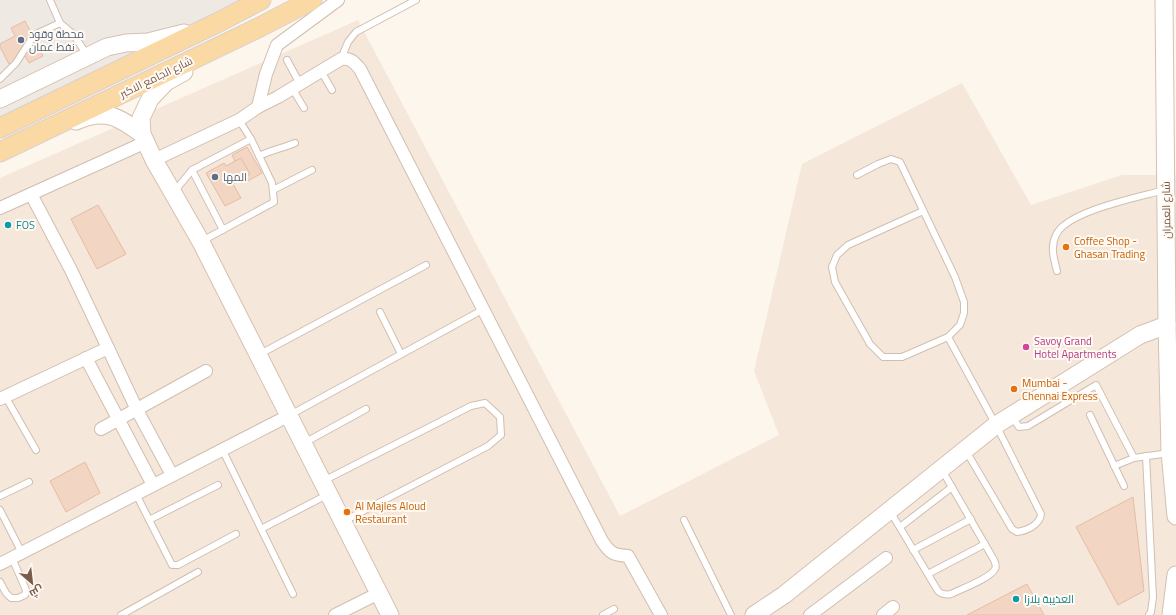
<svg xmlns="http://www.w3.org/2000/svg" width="1176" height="615" viewBox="0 0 1176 615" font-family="'Titillium Web',Cairo,sans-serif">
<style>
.residential{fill:#f5e8da}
.industrial{fill:#efe9e4}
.building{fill:#f3d5c3;stroke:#e6bba3}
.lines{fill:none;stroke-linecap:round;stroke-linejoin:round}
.lane-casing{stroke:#d1beb0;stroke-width:8}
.street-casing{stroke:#d1beb0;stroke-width:14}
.secondary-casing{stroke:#d6c0b0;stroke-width:19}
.primary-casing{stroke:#dad1cd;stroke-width:21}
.lane{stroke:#fff;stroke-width:6}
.street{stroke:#fff;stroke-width:12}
.secondary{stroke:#fff;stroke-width:17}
.primary{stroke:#fbd9a5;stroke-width:19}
.service-dot{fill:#5c6f8a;stroke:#fffaf3;stroke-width:1.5}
.culture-dot{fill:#0f9aa8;stroke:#fffaf3;stroke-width:1.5}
.food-dot{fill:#e8710a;stroke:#fffaf3;stroke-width:1.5}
.hotel-dot{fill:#d1479c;stroke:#fffaf3;stroke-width:1.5}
.labels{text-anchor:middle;stroke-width:4;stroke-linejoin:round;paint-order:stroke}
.service-label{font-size:11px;fill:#4e5e75;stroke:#fffaf3;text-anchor:start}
.street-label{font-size:11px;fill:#7a5c4d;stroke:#fffaf3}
.culture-label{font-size:11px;fill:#0d838f;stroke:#fffaf3;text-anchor:start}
.food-label{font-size:11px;fill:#c56008;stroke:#fffaf3;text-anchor:start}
.hotel-label{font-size:11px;fill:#b23c85;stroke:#fffaf3;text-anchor:start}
</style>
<rect width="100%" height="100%" fill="#fdf6ec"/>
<path class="residential" d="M358 20 620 516 779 435 754 371 802 164 962 83 1031 205 1122 175H1176V615H0V178Z"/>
<path class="industrial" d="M0 0H257L0 127Z"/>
<g class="building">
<path d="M25 21 43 56 29 63 25 56 9 64 0 47V44L15 36 11 28Z"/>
<path d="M247 147 262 173 246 182 232 155Z"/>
<path d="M241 158 250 174 233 184 241 198 225 206 206 173 224 163 226 166Z"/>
<path d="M98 205 126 254 97 269 71 219Z"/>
<path d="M85 462 100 493 66 512 50 481Z"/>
<path d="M1133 497 1144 591 1118 605 1076 527Z"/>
<path d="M1027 584 1044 615H967Z"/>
</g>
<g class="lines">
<defs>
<g id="lane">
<path d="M50 0 60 23 73 34 87 55"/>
<path d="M341 59 348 42 356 32 416 0"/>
<path d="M287 60 300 84"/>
<path d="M321 71 332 90"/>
<path d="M0 79 16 63 34 35 60 23"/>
<path d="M292 88 304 108"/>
<path d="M259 156C271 150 283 148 295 143"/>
<path d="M857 175 878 164 891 159 900 162 955 277 964 302V313L960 325 948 337 902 357H883L870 344 835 282 832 267 837 255 848 245 923 211"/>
<path d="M273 190 312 170"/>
<path d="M174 192 192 170"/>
<path d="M223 230 192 170 251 139"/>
<path d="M202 241 274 202 272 183 251 139 239 120"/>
<path d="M1057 271C1054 259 1050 247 1056 235 1066 211 1140 197 1164 190"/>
<path d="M380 312 401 354"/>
<path d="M948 337 996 425 1041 514C1040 525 1026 531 1017 532L1012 529 966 451"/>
<path d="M260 354 426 265"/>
<path d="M5 396 36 450"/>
<path d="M290 415 484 309"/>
<path d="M1090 415 1124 486"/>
<path d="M1012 417 1019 427 1028 426 1096 385 1134 458 1169 453"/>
<path d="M304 443 366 409"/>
<path d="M222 449 293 594"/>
<path d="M1146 456 1153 597 1151 612 1149 615"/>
<path d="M1114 466 1134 458"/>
<path d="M323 481 471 406 485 403 500 417 501 435 488 446 344 521"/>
<path d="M136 494 172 565H178L236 534"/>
<path d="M0 496 29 482"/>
<path d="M0 510 22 553"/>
<path d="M890 511 938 591C942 595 946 595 951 594 961 589 991 578 995 569 997 566 995 563 994 560L942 470"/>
<path d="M149 520 218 485"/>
<path d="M684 520 731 615"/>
<path d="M900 527 952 487"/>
<path d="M261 529 327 495"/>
<path d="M913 550 971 519"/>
<path d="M928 574 985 544"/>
<path d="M0 582 6 593 11 598H18L25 595 26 590 12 558"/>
<path d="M121 615 198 572"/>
<path d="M603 615 614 609"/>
</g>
<g id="street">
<path d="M258 107 266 74 277 45 338 0"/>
<path d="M154 160 239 120 258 107 278 97 341 59C351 58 354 62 360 69L602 541C610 553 613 555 628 556L661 615"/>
<path d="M31 194 71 270 108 348"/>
<path d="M0 208 146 142"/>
<path d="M86 358 153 485"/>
<path d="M0 399 108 348 137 410 172 475"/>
<path d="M101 429 206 371"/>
<path d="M0 564 288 416"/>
<path d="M335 615 379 593"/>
<path d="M810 615 886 558"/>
<path d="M883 615 893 607"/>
</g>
<g id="secondary">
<path d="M1164 0 1167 325 1170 452 1176 516"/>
<path d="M184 72 166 82 150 99 141 118 142 134 154 160 201 242 390 615"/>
<path d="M0 99 107 47 126 43 148 42 184 33"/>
<path d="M76 121C105 108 119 117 142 134"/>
<path d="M754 615 784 595 996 425 1140 335 1167 325"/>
<path d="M1171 615 1176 575"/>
</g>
<g id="primary">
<path d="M0 128 221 21 261 0"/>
<path d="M0 152 258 28 312 0"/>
</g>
</defs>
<use href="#lane" class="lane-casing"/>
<use href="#street" class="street-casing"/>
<use href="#secondary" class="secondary-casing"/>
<use href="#primary" class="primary-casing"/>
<use href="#lane" class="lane"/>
<use href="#street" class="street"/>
<use href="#secondary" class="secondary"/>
<use href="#primary" class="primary"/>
</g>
<g class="service-dot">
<circle cx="21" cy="40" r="4"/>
<circle cx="215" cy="177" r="4"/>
</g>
<g class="culture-dot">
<circle cx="8" cy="225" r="4"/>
<circle cx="1016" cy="599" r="4"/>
</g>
<g class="food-dot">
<circle cx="1066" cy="247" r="4"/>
<circle cx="1014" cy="389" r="4"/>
<circle cx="347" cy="512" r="4"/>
</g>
<circle class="hotel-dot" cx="1026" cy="347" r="4"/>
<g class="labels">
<g class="service-label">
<text x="29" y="38">محطة وقود<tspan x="29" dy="13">نفط عمان</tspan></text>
<text x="223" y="181">المه‍ا</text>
</g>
<g class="street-label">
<text transform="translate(156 77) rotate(-26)" y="4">شارع الجامع الاكبر</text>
<text transform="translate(1166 210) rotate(-91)" y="4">شارع العمران</text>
</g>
<g class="culture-label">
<text x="16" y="229">FOS</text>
<text x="1024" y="603">العذيبة بلازا</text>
</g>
<g class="food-label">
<text x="1074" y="245">Coffee Shop -<tspan x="1074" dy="13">Ghasan Trading</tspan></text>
<text x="1022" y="387">Mumbai -<tspan x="1022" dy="13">Chennai Express</tspan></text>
<text x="355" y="510">Al Majles Aloud<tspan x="355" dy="13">Restaurant</tspan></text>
</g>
<g class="hotel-label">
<text x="1034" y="345">Savoy Grand<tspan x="1034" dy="13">Hotel Apartments</tspan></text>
</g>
</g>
<g transform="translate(32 583) rotate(152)" stroke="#fffaf3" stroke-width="3" paint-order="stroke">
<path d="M0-3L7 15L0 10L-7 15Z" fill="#7a5c4d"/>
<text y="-6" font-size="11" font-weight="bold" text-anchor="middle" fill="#7a5c4d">ش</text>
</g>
</svg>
